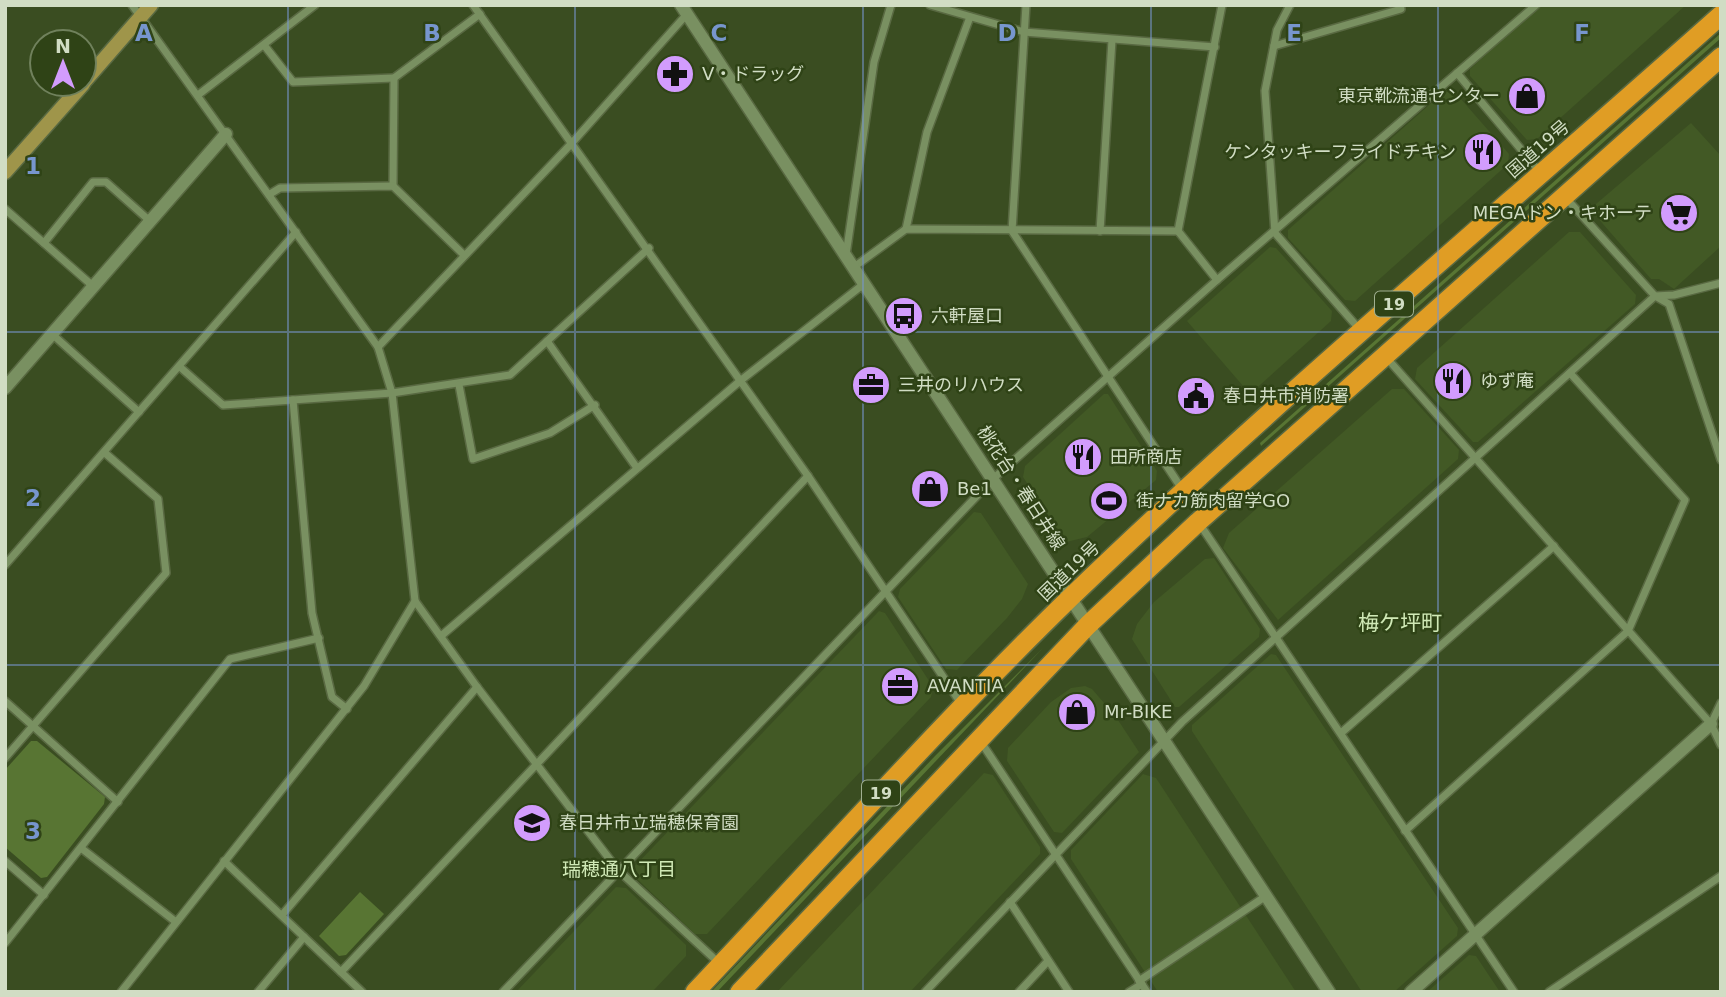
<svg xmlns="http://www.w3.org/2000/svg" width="1726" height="997" viewBox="0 0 1726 997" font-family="'DejaVu Sans','Noto Sans JP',sans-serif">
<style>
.built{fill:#425925}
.green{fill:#587533}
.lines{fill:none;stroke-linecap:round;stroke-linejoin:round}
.minor-casing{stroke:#596942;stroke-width:10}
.tertiary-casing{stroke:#596942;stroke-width:15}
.secondary-casing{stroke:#596942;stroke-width:17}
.trunk-casing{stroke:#596942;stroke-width:22}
.minor{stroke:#799061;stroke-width:7}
.tertiary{stroke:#799061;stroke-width:12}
.secondary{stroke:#9f954a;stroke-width:14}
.trunk{stroke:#e09d24;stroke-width:19}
.grid{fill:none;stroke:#7796ce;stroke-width:2;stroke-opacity:0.55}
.labels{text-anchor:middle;stroke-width:5;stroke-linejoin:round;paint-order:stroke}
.shield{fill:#2f4316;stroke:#a0af90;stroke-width:2}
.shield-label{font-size:16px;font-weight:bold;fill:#d1ddc4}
.poi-label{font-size:18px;fill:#d1ddc4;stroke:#2f4316;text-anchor:start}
.street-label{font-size:18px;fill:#d1ddc4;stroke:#2f4316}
.neighbourhood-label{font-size:19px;fill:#d0e9b6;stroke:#2f4316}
.quarter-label{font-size:21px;fill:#d0e9b6;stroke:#2f4316}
.grid-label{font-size:23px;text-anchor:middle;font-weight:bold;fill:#7796ce;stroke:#2f4316;stroke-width:5;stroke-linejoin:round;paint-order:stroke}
</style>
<rect width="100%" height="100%" fill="#3a4d21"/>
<g class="built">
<path d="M1541 5H1686L1537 139 1527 140 1470 76V69Z"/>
<path d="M1446 90H1453L1509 154 1508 164 1355 301 1345 300 1288 238V230Z"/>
<path d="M1691 123 1721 156V246L1674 289 1659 279H1651L1596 216V204Z"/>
<path d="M1569 232H1580L1636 295 1635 304 1478 442H1473L1415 379 1417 368Z"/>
<path d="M1270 247 1276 248 1332 311 1331 321 1250 394 1187 321Z"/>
<path d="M1392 389H1404L1459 450 1458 459 1278 620 1223 548 1229 533Z"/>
<path d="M1104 394H1108L1157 471 1156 480 1087 537 1066 542 1023 477 1025 466Z"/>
<path d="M974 512 981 513 1028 584 1022 599 1007 618 957 670 946 669 898 597 900 589Z"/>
<path d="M1214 558 1260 629 1259 637 1179 707H1175L1132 639 1137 624 1154 602 1205 559Z"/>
<path d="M879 611 885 613 933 687 931 697 707 934H695L634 876 633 868Z"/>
<path d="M1271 654 1276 655 1458 928 1457 936 1394 992H1362L1192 731V725Z"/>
<path d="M1085 686 1092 689 1116 717 1139 752 1062 833 1054 832 1007 761 1008 748 1051 702 1071 688Z"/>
<path d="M984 773 993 775 1040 847V854L910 992H777Z"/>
<path d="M1143 774 1156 778 1296 992H1158L1071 859V850Z"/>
<path d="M616 887 626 888 686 945V956L652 992H516Z"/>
<path d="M1469 955 1476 956 1500 992H1427Z"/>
</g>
<g class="green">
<path d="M1721 33V38L1261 446 1260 443Z"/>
<path d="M1043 648 717 992H711L935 756Z"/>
<path d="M31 741H37L105 797 104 804 47 877 41 878 5 847V770Z"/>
<path d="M360 892 384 914 346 955 339 956 319 936Z"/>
</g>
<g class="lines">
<defs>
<g id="minor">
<path d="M132 5 378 347"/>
<path d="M473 5 808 476 962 705"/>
<path d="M930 5 1024 32 1215 47"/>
<path d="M1026 5 1012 231 1182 489"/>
<path d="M1290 5 1277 30 1265 91 1275 233 1361 331"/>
<path d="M687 14 571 144 378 347 392 393 415 601 477 687 618 870 720 964"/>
<path d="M264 45 293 82 394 78"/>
<path d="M1274 46 1401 9 1400 5"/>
<path d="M1457 73 1540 172"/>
<path d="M198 95 315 5"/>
<path d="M393 186 394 78 480 14"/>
<path d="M270 194 280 188 393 186 464 255"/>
<path d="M1565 197 1655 296 1669 304 1721 460"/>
<path d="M5 209 94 287"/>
<path d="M906 229 927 132 970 17"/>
<path d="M1100 231 1112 40"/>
<path d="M1178 231 1222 5"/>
<path d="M1178 231 1217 280"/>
<path d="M44 243 93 182H106L151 222"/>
<path d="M846 255 874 62 891 5"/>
<path d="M854 267 906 229 1178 231"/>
<path d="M52 334 139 412"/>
<path d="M547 341 637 468"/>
<path d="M1385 356 1711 724 1721 745"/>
<path d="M180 367 223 405 392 393 510 375 649 248"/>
<path d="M459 385 473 459 550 433 595 405"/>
<path d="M293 400 312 613 332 697 347 709"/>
<path d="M1199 523 1514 992"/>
<path d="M5 565 296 232"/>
<path d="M441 636 740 381 865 283"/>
<path d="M5 701 118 802"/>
<path d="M1711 724 1721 703"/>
<path d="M1341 733 1554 546"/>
<path d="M981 742 1147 992"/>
<path d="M5 758 166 573 158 499 105 453"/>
<path d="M1405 831 1628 631 1685 500 1570 373"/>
<path d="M81 848 176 922"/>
<path d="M5 861 44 895"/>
<path d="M224 861 362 992"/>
<path d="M1010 902 1069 992"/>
<path d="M282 915 477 687"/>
<path d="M5 943 230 659 319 638"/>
<path d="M341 972 808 476"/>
<path d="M1139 981 1266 896"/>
<path d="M121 992 364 686 415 601"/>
<path d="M258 992 304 937"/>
<path d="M503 992 994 478 1217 280 1536 5"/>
<path d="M925 992 1182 722 1655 296 1674 295 1721 283"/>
<path d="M1019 992 1048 961"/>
<path d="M1129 992 1142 984"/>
<path d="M1549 992 1721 876"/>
</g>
<g id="tertiary">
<path d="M681 5 1329 992"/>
<path d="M5 388 226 134"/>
<path d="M1411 992 1711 724"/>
</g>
<g id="secondary">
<path d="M84 82 151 5"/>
<path d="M5 172 83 84"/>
</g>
<g id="trunk">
<path d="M695 992C821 859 942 722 1073 595 1282 394 1505 208 1721 15"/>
<path d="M740 992 1088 625 1198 522 1721 57"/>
</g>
</defs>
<use href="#minor" class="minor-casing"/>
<use href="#tertiary" class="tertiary-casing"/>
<use href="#secondary" class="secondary-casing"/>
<use href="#trunk" class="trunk-casing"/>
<use href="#minor" class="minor"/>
<use href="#tertiary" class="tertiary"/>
<use href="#secondary" class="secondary"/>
<use href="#trunk" class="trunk"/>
</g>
<path class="grid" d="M288 5V992M575 5V992M863 5V992M1151 5V992M1438 5V992M5 332H1721M5 665H1721"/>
<defs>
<symbol id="pharmacy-disc" viewBox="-11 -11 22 22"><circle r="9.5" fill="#d29cfd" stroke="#2f4316"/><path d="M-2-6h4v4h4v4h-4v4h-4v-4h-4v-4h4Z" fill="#111"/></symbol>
<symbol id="shop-disc" viewBox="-11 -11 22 22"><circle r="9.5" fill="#d29cfd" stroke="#2f4316"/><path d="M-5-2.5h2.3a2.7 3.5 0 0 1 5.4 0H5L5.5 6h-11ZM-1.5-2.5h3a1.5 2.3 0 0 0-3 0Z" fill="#111"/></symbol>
<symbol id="restaurant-disc" viewBox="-11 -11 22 22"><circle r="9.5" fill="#d29cfd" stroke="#2f4316"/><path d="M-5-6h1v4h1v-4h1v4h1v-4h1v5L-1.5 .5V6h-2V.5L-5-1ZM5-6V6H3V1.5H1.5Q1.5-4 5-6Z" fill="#111"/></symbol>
<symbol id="supermarket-disc" viewBox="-11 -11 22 22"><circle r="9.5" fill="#d29cfd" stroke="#2f4316"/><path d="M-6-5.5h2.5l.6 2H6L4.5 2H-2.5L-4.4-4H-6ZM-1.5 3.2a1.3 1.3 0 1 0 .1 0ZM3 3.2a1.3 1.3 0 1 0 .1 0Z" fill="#111"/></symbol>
<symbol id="bus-disc" viewBox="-11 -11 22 22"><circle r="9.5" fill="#d29cfd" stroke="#2f4316"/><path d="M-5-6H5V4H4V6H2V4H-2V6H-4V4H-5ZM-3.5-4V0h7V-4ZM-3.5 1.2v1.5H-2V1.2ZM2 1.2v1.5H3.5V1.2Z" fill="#111"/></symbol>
<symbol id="office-disc" viewBox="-11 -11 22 22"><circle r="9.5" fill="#d29cfd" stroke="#2f4316"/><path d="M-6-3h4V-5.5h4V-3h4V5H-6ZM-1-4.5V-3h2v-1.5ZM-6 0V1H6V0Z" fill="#111"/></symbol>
<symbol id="civic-disc" viewBox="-11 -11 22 22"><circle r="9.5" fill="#d29cfd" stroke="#2f4316"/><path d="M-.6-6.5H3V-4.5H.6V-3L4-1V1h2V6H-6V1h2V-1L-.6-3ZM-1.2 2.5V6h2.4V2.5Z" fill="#111"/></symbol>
<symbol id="stadium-disc" viewBox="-11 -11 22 22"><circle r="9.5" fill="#d29cfd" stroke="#2f4316"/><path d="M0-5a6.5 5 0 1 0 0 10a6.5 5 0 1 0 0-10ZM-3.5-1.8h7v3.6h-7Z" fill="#111"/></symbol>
<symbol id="school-disc" viewBox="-11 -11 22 22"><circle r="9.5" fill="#d29cfd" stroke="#2f4316"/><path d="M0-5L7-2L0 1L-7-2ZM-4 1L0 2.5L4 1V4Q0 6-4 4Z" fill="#111"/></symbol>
</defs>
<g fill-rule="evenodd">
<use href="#pharmacy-disc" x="653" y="52" width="44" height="44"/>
<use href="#shop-disc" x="1505" y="74" width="44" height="44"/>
<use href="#restaurant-disc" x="1461" y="130" width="44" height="44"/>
<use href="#supermarket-disc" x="1657" y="191" width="44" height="44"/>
<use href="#bus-disc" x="882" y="294" width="44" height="44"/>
<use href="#restaurant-disc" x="1431" y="359" width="44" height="44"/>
<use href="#office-disc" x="849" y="363" width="44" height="44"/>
<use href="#civic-disc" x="1174" y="374" width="44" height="44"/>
<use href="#restaurant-disc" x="1061" y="435" width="44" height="44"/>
<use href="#shop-disc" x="908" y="467" width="44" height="44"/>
<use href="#stadium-disc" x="1087" y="479" width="44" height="44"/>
<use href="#office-disc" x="878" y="664" width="44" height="44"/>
<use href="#shop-disc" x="1055" y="690" width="44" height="44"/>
<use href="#school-disc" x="510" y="801" width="44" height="44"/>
</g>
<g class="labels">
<g class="shield">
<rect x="1375" y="291.5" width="38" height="25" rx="5"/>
<rect x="862" y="780.5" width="38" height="25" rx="5"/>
</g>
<g class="shield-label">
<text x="1394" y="310">19</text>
<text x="881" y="799">19</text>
</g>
<g class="poi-label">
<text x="702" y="80">V・ドラッグ</text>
<text x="1500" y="102" text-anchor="end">東京靴流通センター</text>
<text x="1456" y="158" text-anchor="end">ケンタッキーフライドチキン</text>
<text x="1652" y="219" text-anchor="end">MEGAドン・キホーテ</text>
<text x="931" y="322">六軒屋口</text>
<text x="1480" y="387">ゆず庵</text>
<text x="898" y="391">三井のリハウス</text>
<text x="1223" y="402">春日井市消防署</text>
<text x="1110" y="463">田所商店</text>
<text x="957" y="495">Be1</text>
<text x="1136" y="507">街ナカ筋肉留学GO</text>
<text x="927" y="692">AVANTIA</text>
<text x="1104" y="718">Mr-BIKE</text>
<text x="559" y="829">春日井市立瑞穂保育園</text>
</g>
<g class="street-label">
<text transform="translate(1538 149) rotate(-41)" y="6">国道19号</text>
<text transform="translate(1021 488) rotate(57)" y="6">桃花台・春日井線</text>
<text transform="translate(1069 571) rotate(-44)" y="6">国道19号</text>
</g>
<g class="neighbourhood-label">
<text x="619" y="876">瑞穂通八丁目</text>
</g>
<g class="quarter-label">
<text x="1400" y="630">梅ケ坪町</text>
</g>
</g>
<g class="grid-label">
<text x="144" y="41">A</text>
<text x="432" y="41">B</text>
<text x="719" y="41">C</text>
<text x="1007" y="41">D</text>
<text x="1294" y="41">E</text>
<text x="1582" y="41">F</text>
<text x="33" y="174">1</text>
<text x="33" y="506">2</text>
<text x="33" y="839">3</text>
</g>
<rect width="1726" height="997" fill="none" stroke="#d1ddc4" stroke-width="14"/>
<g transform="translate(63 63)"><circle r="33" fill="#2f4316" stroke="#70815c" stroke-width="2"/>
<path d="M0-5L12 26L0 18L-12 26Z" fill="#d29cfd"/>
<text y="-10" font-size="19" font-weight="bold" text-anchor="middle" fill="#d1ddc4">N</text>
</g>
</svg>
